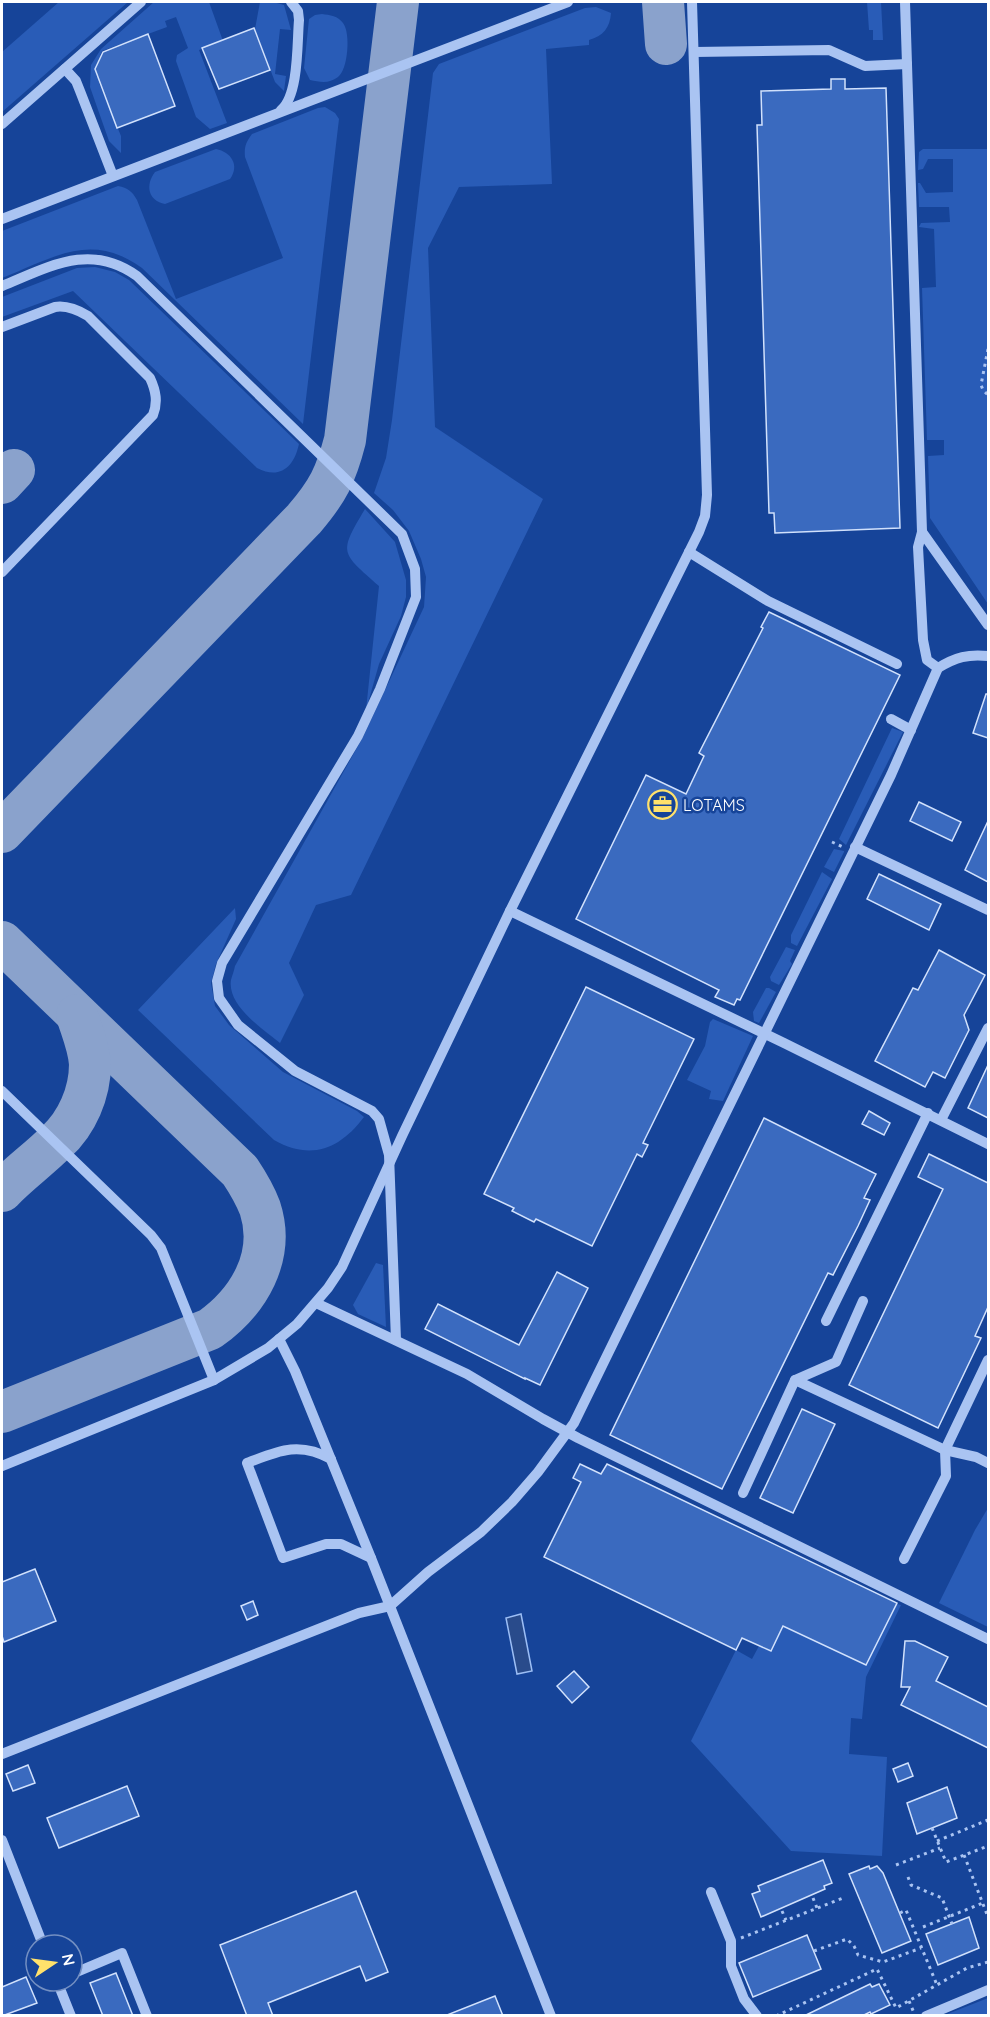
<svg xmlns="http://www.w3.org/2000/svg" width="990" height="2017" viewBox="0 0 990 2017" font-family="Quicksand,sans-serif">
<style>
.green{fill:#295cb7}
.water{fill:#294b8b;stroke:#9cbef5;stroke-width:1.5}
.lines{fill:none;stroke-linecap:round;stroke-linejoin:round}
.taxiway{stroke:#8aa2cc;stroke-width:42}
.building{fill:#3a6abf;stroke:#d1e1fc;stroke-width:1.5}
.path{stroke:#aac4f2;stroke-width:3;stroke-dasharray:3 4.5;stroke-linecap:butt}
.minor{stroke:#aac4f2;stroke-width:10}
.labels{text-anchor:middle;stroke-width:5;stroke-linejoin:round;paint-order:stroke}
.poi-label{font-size:16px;fill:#fff;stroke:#164499;text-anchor:start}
</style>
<rect width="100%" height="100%" fill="#164499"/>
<g class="green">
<path d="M59 2H128L2 112V52Z"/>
<path d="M154 2H209L223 41 199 50 227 123 210 129 196 117 176 61 177 55 188 48 176 17 165 21 167 27 102 51 95 69 97 77 100 76 102 82 99 83 121 136V153L109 141 90 87 91 65 101 49Z"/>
<path d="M260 2H273L284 5 291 30 280 29 275 74 286 76 284 91 275 82 255 29Z"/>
<path d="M867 2H881L883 40H873V30H869Z"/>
<path d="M596 7 611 13C610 28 603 36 589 40V45L546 49 552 184 459 187 428 248 435 427 543 499 351 895 316 905 289 963 304 995 280 1043C263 1029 227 1006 231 980 232 976 234 971 235 966L363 737 424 607 426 577 421 559 409 531 393 510 374 493 386 458 392 420 433 73 439 64 585 8Z"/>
<path d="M322 14C330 15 338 16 343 23 351 33 348 70 338 77 329 84 320 82 310 80L304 68 309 19 315 15Z"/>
<path d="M325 107 335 113 339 119 303 424 142 268C91 231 53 258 2 278V231L118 186C128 188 132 191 137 200L176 299 283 258 245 157C244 147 246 142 252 134L318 108Z"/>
<path d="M216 149C231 152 240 165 230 179L165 204C148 201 145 185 155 172Z"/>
<path d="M923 149H988V604L930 518 928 456 944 455V440H927L922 288 936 287 934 229 919 227 921 223 950 222 949 207H919L918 183H920L926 193 953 192V159H928L923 169 918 170 919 152Z"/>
<path d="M95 267 115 272 129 280 299 444C294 467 280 480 257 468L73 291 2 317V297L77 268Z"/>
<path d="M365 509 395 542 406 580V597L401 616 379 664 366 710 379 586C341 552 338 554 365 509Z"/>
<path d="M892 728 903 732 846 845 839 839Z"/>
<path d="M834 849 844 851V852L834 872 824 867Z"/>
<path d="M822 872 832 879 797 946 791 943V935Z"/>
<path d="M235 908 236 919 216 964 211 983 215 1006 229 1025 283 1072 357 1111 364 1117C340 1149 311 1161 274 1140L138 1010Z"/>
<path d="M786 947 795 950 790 961 792 964 779 985 771 981 770 977Z"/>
<path d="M766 988H769L776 992 759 1023 754 1021 753 1012Z"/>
<path d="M713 1019 753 1036 723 1101 709 1099 711 1091 687 1080 705 1046 710 1022Z"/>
<path d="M376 1263 383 1265 386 1327 358 1314 353 1305Z"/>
<path d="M988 1508V1627L939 1603 975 1530Z"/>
<path d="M897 1604 901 1605 866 1677 862 1719 851 1718 849 1754 887 1757 882 1856 791 1851 691 1741 736 1650 752 1659 759 1646 771 1651 783 1626 866 1665Z"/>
<path d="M988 1998V2015H945Z"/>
</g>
<path class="water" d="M521 1614 532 1671 517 1674 506 1618Z"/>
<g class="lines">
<g class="taxiway">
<path d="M663 2 666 44"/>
<path d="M2 483 14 470"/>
<path d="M2 832 304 519C328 491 336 475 345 440L398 2"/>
<path d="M2 942 240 1171C248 1183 255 1195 260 1208 276 1257 248 1302 210 1329L2 1412"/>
<path d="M2 1191C18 1174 39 1159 56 1142 77 1123 90 1093 90 1064 89 1047 82 1031 77 1015"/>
</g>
</g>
<g class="building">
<path d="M254 28 270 70 219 89 202 48Z"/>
<path d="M148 34 175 106 117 128 95 69 103 52Z"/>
<path d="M831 79H845V89L886 88 900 528 775 533 774 513H769L757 125H762L761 91 831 89Z"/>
<path d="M769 612 900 675 740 1000 737 999 734 1005 715 997 719 990 576 919 646 775 686 794 704 756 699 753 763 628 761 627Z"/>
<path d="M986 694H988V738L973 733Z"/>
<path d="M919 802 961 822 952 841 910 821Z"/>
<path d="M988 821V882L965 870Z"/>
<path d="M879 874 941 904 929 930 867 899Z"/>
<path d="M939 950 985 975 964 1015 969 1030 945 1078 933 1072 925 1087 875 1061 913 988 918 990Z"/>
<path d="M586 987 694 1039 643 1143 648 1145 642 1157 637 1154 592 1246 536 1219 534 1222 512 1211 514 1208 484 1194Z"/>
<path d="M988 1065V1118L968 1108Z"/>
<path d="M869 1111 890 1123 884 1135 862 1124Z"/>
<path d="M764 1118 876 1174 864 1198 870 1200 858 1226 833 1275 828 1273 722 1489 610 1435Z"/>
<path d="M929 1154 988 1183V1307L975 1336 981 1338 938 1428 849 1385 943 1189 918 1177Z"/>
<path d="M557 1272 588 1288 540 1385 525 1378V1379L425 1329 438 1304 519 1345Z"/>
<path d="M802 1409 835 1424 793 1513 760 1498Z"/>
<path d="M580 1464 601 1474 607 1464 897 1603 866 1665 783 1626 771 1651 742 1638 736 1650 544 1557 581 1482 573 1478Z"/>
<path d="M35 1569 56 1621 4 1642 2 1636V1582Z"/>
<path d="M253 1601 258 1615 247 1620 241 1606Z"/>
<path d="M905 1641H915L948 1657 936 1681 988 1707V1748L901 1705 910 1687H901Z"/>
<path d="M574 1671 589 1687 572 1703 557 1686Z"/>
<path d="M908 1763 913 1776 898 1782 893 1769Z"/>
<path d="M28 1765 35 1783 13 1791 6 1774Z"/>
<path d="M127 1786 139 1816 59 1848 47 1818Z"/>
<path d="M947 1787 957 1818 917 1834 907 1803Z"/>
<path d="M823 1860 832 1883 824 1886 825 1889 761 1917 752 1894 760 1891 758 1886Z"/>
<path d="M869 1866 870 1869 877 1866 883 1873 911 1941 882 1953 849 1874Z"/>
<path d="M356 1891 388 1972 366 1981 360 1966 268 2003 273 2016H247L220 1945Z"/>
<path d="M969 1917 979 1948 938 1965 926 1934Z"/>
<path d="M807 1935 821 1969 753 1997 739 1963Z"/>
<path d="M116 1973 133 2016H103L90 1983Z"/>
<path d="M26 1977 37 2003 2 2016V1987Z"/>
<path d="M870 1984 872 1987 879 1984 890 2005 871 2014 870 2012 862 2016H804Z"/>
<path d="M495 1996 503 2016H448L447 2015Z"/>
</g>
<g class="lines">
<g class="path">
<path d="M988 349 981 385 983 390 988 395"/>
<path d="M832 842 843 847"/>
<path d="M932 1828 946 1862 988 1846"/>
<path d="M937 1841 988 1820"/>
<path d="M964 1855 988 1917"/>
<path d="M896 1865 940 1848"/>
<path d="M908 1877 911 1885 942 1898 952 1924"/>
<path d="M813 1898 817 1908"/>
<path d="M782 1911 786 1920"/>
<path d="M900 1913 906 1910 937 1985"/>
<path d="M923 1927 983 1903"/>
<path d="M741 1938 843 1898V1900"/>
<path d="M814 1951 847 1939 854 1946 858 1955 883 1962 921 1948"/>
<path d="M909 2001 914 2013"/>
<path d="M776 2016 877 1969 896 2008 967 1968 988 1962"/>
</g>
<g class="minor">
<path d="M905 2 922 532 918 547 923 640 927 660 938 668"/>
<path d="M694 52 829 50 865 66 907 64"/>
<path d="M65 69 76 81 80 91 113 176"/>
<path d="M281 110C299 95 297 43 299 20L298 11 291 2"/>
<path d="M2 124 141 2"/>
<path d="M2 219 568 2"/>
<path d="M2 286C49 267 90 242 137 276L402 534 415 569 416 597 380 689 358 736 222 963 217 981 219 998 238 1025 295 1071 372 1111 379 1119 389 1155 396 1340"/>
<path d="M2 327 55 307C67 305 78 310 88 316L150 378C156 391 158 402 153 415L2 572"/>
<path d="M922 532 988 625"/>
<path d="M689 552 768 601 897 664"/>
<path d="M891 719 911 730"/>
<path d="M855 847 988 910"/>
<path d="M510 911 784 1043 988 1144"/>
<path d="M2 1091 151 1235 161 1248 214 1380"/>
<path d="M941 1120 988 1028"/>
<path d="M316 1303 467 1374 543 1419 578 1438 988 1639"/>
<path d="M826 1321 928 1113"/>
<path d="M279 1339 295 1371 371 1558 551 2016"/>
<path d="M795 1380 945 1450 976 1457 988 1463"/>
<path d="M331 1459C299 1441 278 1451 247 1463L283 1558 326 1544H341L371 1558"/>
<path d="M2 1466 214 1380 268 1348 297 1324 328 1288 342 1267 402 1136 510 911 699 532 705 516 707 495 692 2"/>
<path d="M743 1493 795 1380 836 1362 863 1301"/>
<path d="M904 1559 946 1476 945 1450 988 1360"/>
<path d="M2 1754 359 1613 390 1606 428 1572 481 1532 512 1502 538 1472 574 1423 891 775 938 668C956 657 968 654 988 656"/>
<path d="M2 1840 43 1945"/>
<path d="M711 1892 731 1941V1966L744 1999 757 2016"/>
<path d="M72 1974 122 1953 147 2016"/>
<path d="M57 1981 71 2016"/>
<path d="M926 2016 988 1990"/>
</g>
</g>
<defs>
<symbol id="office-ring" viewBox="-11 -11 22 22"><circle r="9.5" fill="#164499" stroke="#ffe16b" stroke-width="1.5"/><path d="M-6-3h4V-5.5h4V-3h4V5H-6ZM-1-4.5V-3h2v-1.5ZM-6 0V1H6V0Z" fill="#ffe16b"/></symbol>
</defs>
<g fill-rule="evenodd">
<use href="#office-ring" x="646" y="788" width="33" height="33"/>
</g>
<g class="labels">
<g class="poi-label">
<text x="683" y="811">LOTAMS</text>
</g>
</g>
<rect width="990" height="2017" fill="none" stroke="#ffffff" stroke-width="6"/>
<g transform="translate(54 1963) rotate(77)"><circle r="28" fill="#164499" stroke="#738fc2" stroke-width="1.5"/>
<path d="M0-4.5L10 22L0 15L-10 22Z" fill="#ffe16b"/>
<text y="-9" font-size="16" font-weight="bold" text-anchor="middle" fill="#ffffff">N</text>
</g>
</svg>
